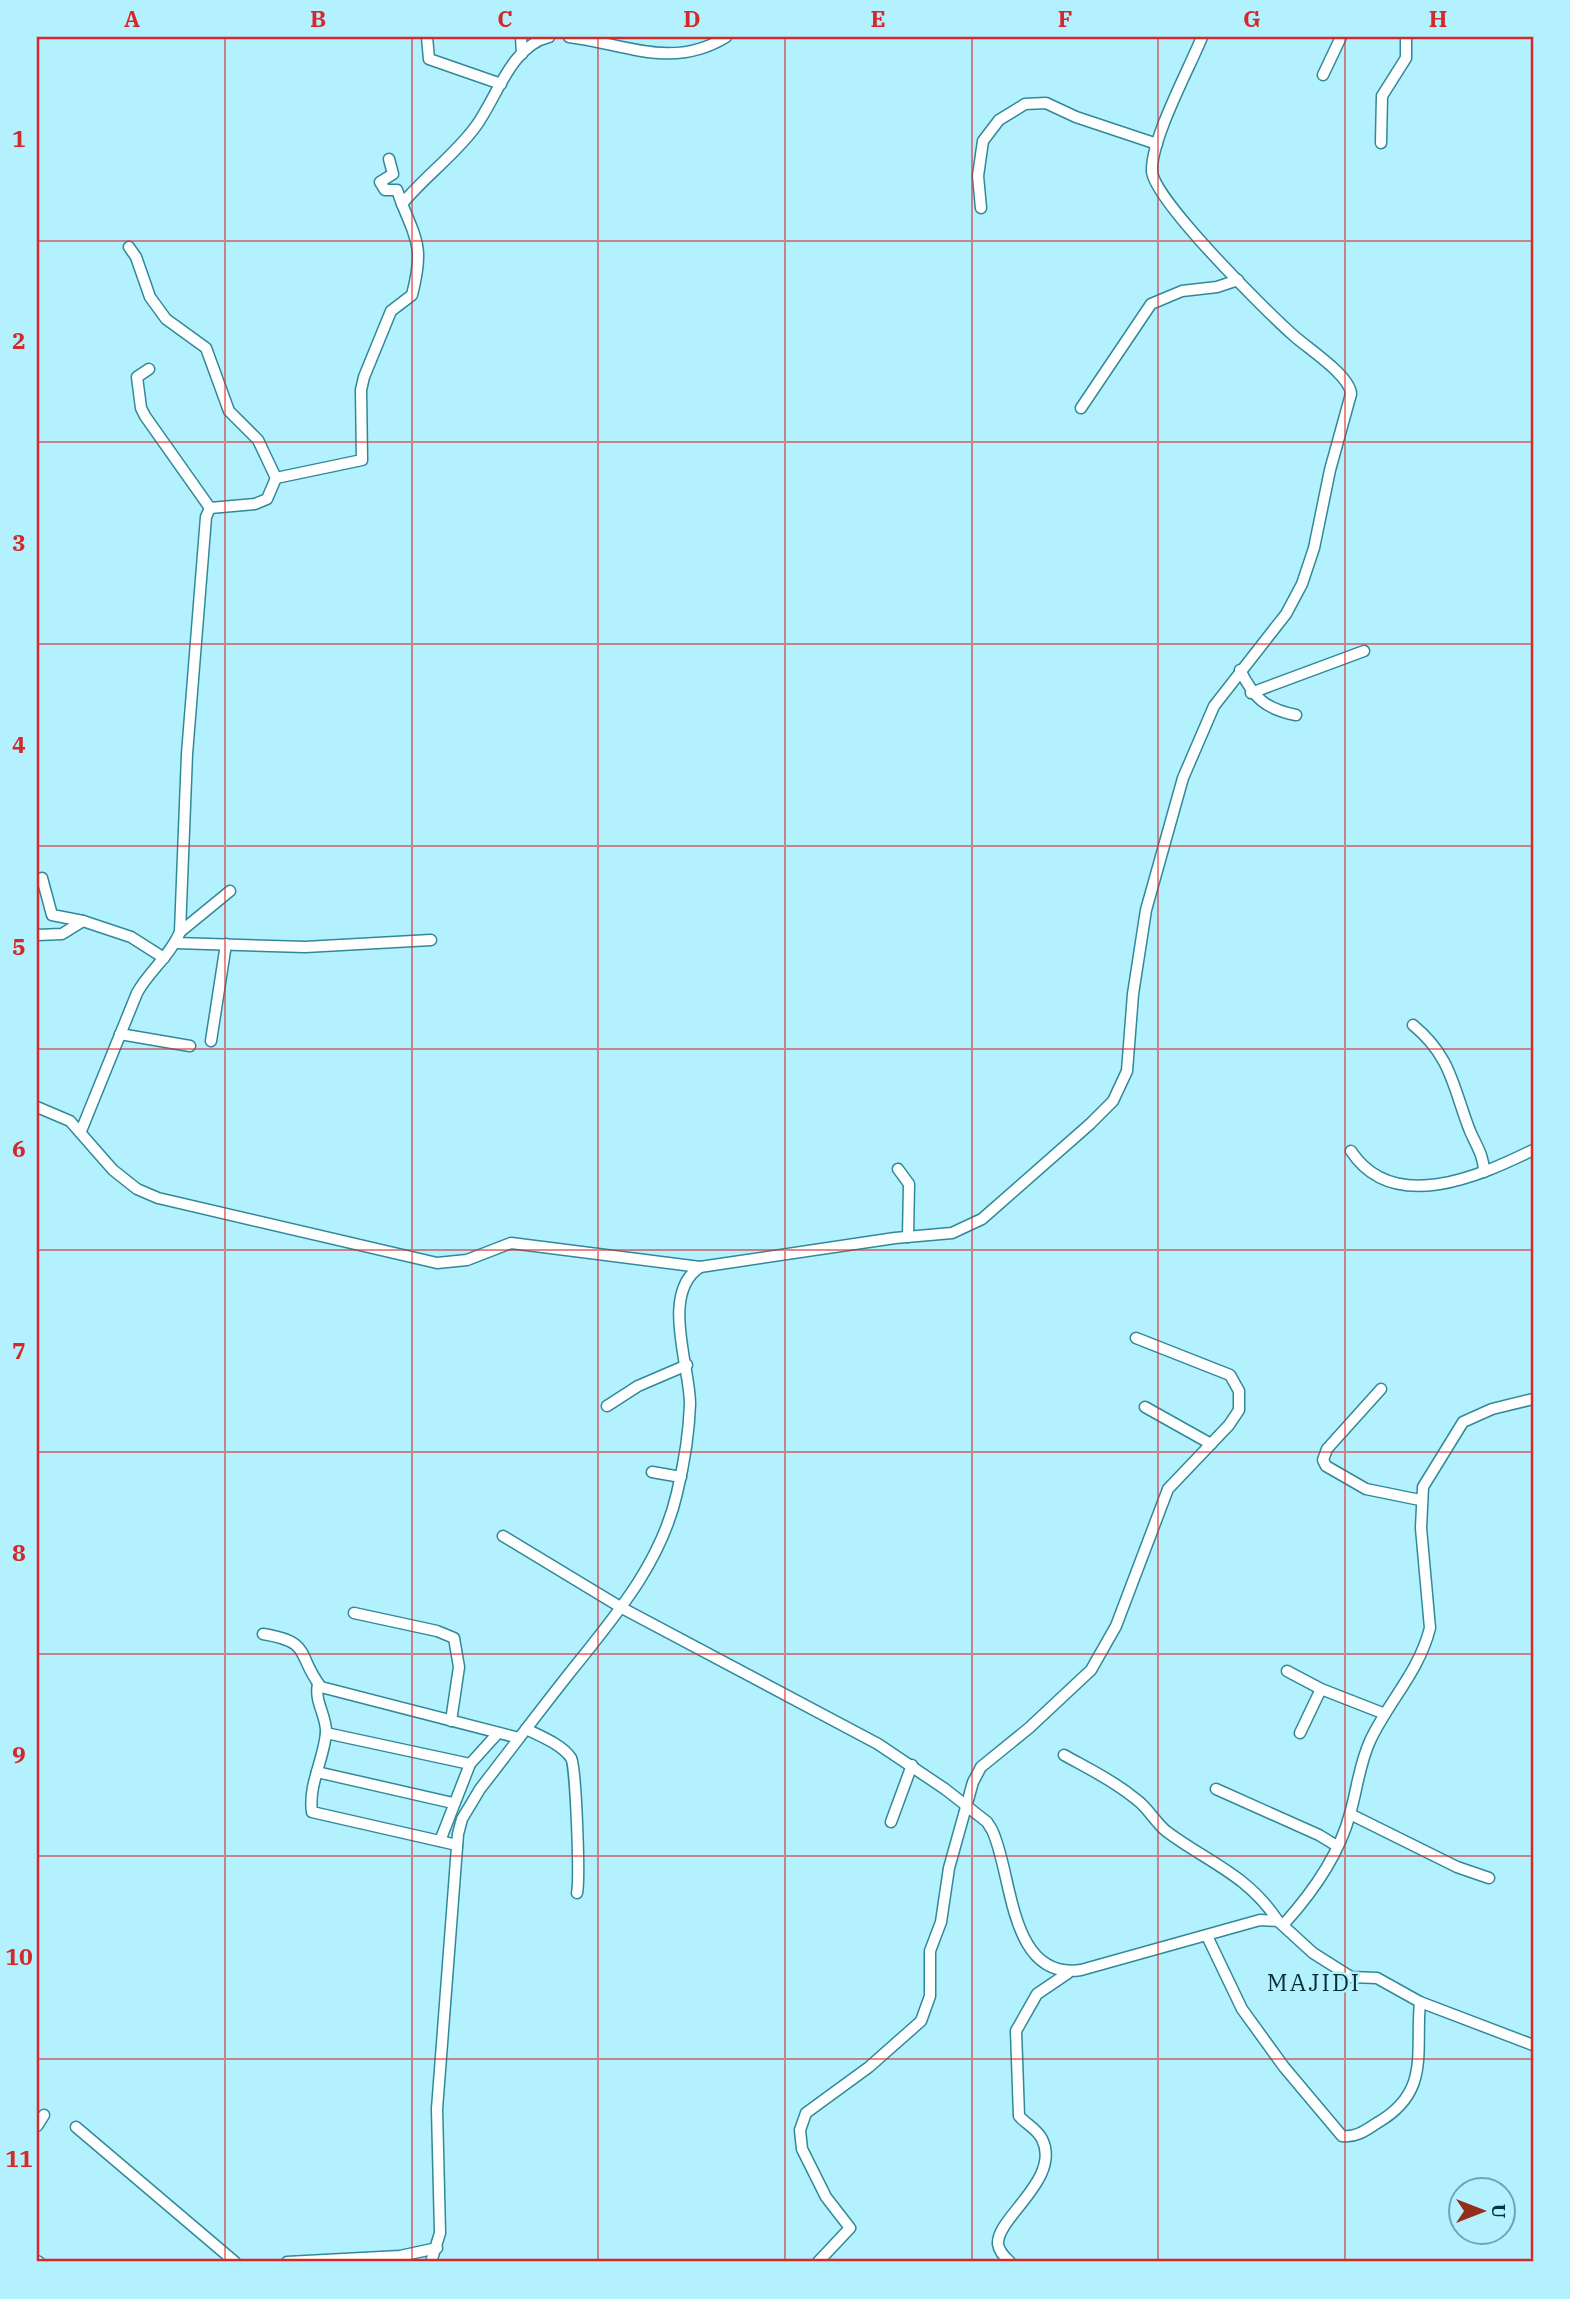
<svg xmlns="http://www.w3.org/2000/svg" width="1570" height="2299" viewBox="0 0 1570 2299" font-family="'IBM Plex Serif',serif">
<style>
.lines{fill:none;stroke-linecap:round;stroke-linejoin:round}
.minor-casing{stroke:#308999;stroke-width:13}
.minor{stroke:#fff;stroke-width:10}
.grid{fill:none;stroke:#d62828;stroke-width:2;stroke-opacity:0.55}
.labels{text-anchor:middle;stroke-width:5;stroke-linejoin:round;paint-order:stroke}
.quarter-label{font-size:24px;letter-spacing:2px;fill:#092f36;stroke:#b4f1ff}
.neatline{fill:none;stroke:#d62828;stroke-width:2.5}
.grid-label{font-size:23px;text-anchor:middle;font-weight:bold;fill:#d62828}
</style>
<rect width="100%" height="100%" fill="#b4f1ff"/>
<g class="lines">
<defs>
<g id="minor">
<path d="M427 37 429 59 501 84"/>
<path d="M521 37 522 54"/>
<path d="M569 37C626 44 672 70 726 37"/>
<path d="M1323 75 1341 37"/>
<path d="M1381 143 1382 96 1406 58V40"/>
<path d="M389 159 393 174 380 182 385 190H397L402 204"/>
<path d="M981 208 978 176 983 141 999 120 1025 104 1046 103 1076 117 1157 144"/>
<path d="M149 369 137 377 141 408 145 416 210 508"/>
<path d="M1081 408 1151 304 1182 291 1217 287 1238 280"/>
<path d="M276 478 362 460 361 390 364 377 391 311 412 295C423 252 419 244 402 204 424 177 455 155 476 126 497 97 511 46 549 37"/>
<path d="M1240 670C1254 698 1265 709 1296 715"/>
<path d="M1251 693 1364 651"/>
<path d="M42 878 52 915 83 921"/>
<path d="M180 932 230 891"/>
<path d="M37 935 62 934 83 921 131 937 164 958"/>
<path d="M175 943 305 947 431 940"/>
<path d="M1413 1025C1452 1057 1453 1088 1470 1131 1476 1145 1484 1156 1484 1172"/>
<path d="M120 1034 190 1046"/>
<path d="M211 1041 226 944"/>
<path d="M37 1107 70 1121 113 1170 137 1189 158 1198 437 1263 467 1260 511 1243 700 1267 895 1238 952 1233 982 1219 1090 1124 1113 1101 1127 1071 1133 994 1146 910 1183 778 1214 706 1286 614 1302 584 1314 548 1330 470 1351 394C1350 375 1307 348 1293 335 1267 312 1153 199 1152 171 1151 139 1189 69 1202 37"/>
<path d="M81 1131 137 993C149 971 170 956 180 932L187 754 206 517 210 508 255 504 267 499 276 478 258 440 229 411 206 348 166 319 150 297 136 257 129 247"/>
<path d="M1351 1151C1393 1215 1480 1176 1533 1150"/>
<path d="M898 1169 909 1184 908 1237"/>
<path d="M1381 1389 1327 1449 1323 1460 1326 1466 1366 1489 1420 1500"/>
<path d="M607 1406 638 1386 687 1365"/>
<path d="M1145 1407 1211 1444"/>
<path d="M652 1472 681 1477"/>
<path d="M503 1536 622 1608 878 1744 945 1789 987 1822 992 1830C1013 1873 1008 1981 1081 1970L1260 1920 1278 1921 1313 1953 1351 1977 1377 1978 1420 2002 1533 2045"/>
<path d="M354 1613 437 1631 454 1638 459 1667 451 1721"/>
<path d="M263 1634C313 1642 296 1655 321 1687L519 1738"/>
<path d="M1287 1671 1321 1689 1385 1714"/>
<path d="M318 1684C314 1702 327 1716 326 1733 324 1759 308 1785 312 1812L457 1845"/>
<path d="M526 1729C540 1736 563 1745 571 1758 576 1766 580 1879 577 1893"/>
<path d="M326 1733 470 1764 440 1841"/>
<path d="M1300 1733 1321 1689"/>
<path d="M1064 1755C1089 1769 1114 1781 1137 1800 1148 1808 1155 1822 1166 1831 1207 1862 1247 1874 1278 1921"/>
<path d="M470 1764 498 1733"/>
<path d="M317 1772 453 1803"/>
<path d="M1216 1789 1319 1835 1337 1846"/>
<path d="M1350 1814 1457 1867 1489 1878"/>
<path d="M891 1822 912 1765"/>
<path d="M1284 1924C1312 1893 1339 1855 1350 1814 1357 1790 1359 1765 1370 1741 1388 1702 1419 1672 1430 1628L1421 1528 1423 1487 1463 1422 1492 1409 1533 1399"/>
<path d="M1207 1936 1242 2009 1284 2067 1342 2136C1356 2138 1366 2130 1377 2123 1431 2092 1415 2053 1420 2002"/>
<path d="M37 2126 44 2115"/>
<path d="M76 2127 235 2262"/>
<path d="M37 2261 39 2262"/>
<path d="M287 2262 400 2256 437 2248"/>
<path d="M431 2262 440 2233 437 2109 458 1834 462 1819 480 1789C511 1749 541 1709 572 1670 616 1615 661 1563 677 1493 684 1464 689 1434 690 1404 690 1366 660 1293 700 1267"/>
<path d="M818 2262 850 2228 826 2197 802 2149 800 2130 806 2113 869 2067 921 2021 930 1996V1951L941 1922 949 1868 973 1782 981 1767 1029 1728 1091 1670 1116 1626 1168 1489 1229 1425 1239 1410V1391L1230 1375 1136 1338"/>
<path d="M1010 2262C1005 2257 999 2252 998 2244 996 2218 1062 2179 1042 2139 1037 2129 1026 2124 1019 2116L1016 2031 1037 1994 1068 1973"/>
</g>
</defs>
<use href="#minor" class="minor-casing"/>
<use href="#minor" class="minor"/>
</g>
<path class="grid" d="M225 37V2262M412 37V2262M598 37V2262M785 37V2262M972 37V2262M1158 37V2262M1345 37V2262M37 241H1533M37 442H1533M37 644H1533M37 846H1533M37 1049H1533M37 1250H1533M37 1452H1533M37 1654H1533M37 1856H1533M37 2059H1533"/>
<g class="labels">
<g class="quarter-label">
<text x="1314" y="1991">MAJIDI</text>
</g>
</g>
<rect width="1570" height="2299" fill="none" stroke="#b4f1ff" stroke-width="77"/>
<g transform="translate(1482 2211) rotate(90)"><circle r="33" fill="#b4f1ff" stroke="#6ca6b2" stroke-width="2"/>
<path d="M0-5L12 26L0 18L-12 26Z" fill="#972d1b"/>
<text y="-10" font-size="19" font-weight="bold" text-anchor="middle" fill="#00363f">U</text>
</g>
<rect x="38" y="38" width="1494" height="2222" class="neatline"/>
<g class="grid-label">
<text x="132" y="27">A</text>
<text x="318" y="27">B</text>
<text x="505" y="27">C</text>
<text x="692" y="27">D</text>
<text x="878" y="27">E</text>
<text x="1065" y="27">F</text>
<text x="1252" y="27">G</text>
<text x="1438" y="27">H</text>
<text x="19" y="147">1</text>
<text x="19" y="349">2</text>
<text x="19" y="551">3</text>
<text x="19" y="753">4</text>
<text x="19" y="955">5</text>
<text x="19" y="1157">6</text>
<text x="19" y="1359">7</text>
<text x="19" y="1561">8</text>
<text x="19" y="1763">9</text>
<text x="19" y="1965">10</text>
<text x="19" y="2167">11</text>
</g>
</svg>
